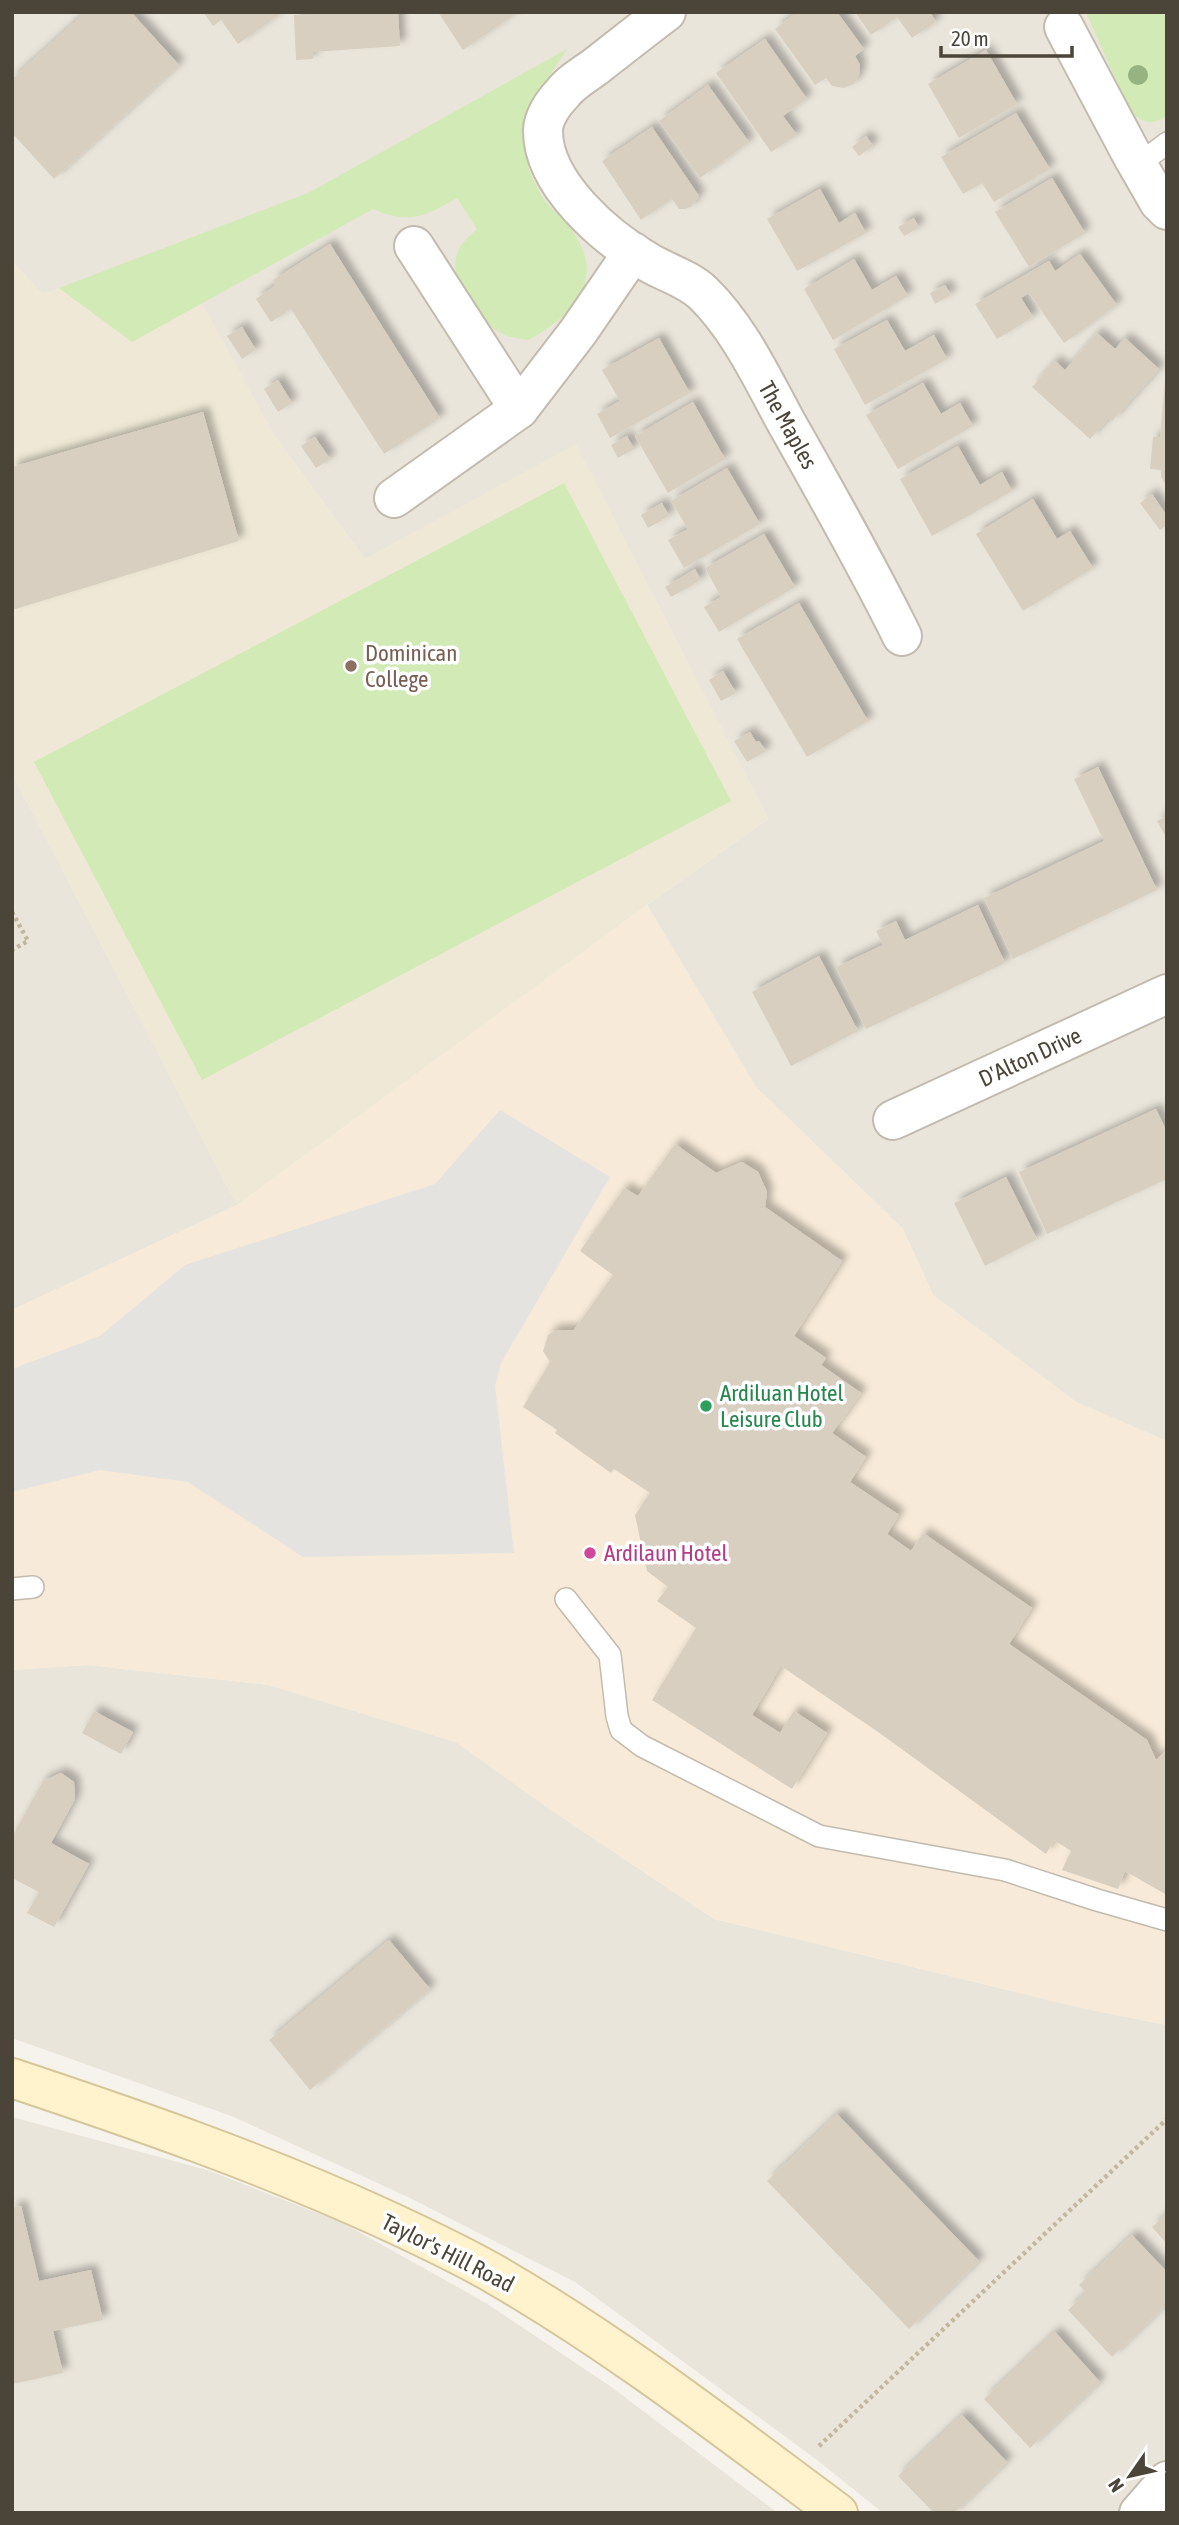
<svg xmlns="http://www.w3.org/2000/svg" width="1179" height="2525" viewBox="0 0 1179 2525" font-family="'Asap Condensed',sans-serif">
<style>
.residential{fill:#eae5da}
.commercial{fill:#f7ead8}
.education{fill:#efe8d6}
.green{fill:#d2eab5}
.parking{fill:#e5e3e0}
.building{fill:#d8cfc1;filter:url(#shadow)}
.lines{fill:none;stroke-linecap:round;stroke-linejoin:round}
.lane-casing{stroke:#c2bbae;stroke-width:24}
.street-casing{stroke:#c2bbae;stroke-width:42}
.secondary-casing{stroke:#d6c79b;stroke-width:42}
.path{stroke:#c4b79f;stroke-width:4.5;stroke-dasharray:3.5 3.5;stroke-linecap:butt}
.lane{stroke:#fff;stroke-width:21}
.street{stroke:#fff;stroke-width:38}
.secondary{stroke:#fff3cd;stroke-width:38}
.tree{fill:#97b381}
.education-dot{fill:#8d6e63;stroke:#fff;stroke-width:2.5}
.leisure-dot{fill:#2e9e5b;stroke:#fff;stroke-width:2.5}
.hotel-dot{fill:#d1479c;stroke:#fff;stroke-width:2.5}
.labels{text-anchor:middle;stroke-width:7;stroke-linejoin:round;paint-order:stroke}
.street-label{font-size:23px;fill:#4b4439;stroke:#fff}
.education-label{font-size:23px;fill:#785e54;stroke:#fff;text-anchor:start}
.leisure-label{font-size:23px;fill:#27864d;stroke:#fff;text-anchor:start}
.hotel-label{font-size:23px;fill:#b23c85;stroke:#fff;text-anchor:start}
</style>
<defs>
<filter id="shadow"><feDropShadow dx="6" dy="-6" stdDeviation="3.5" flood-color="#0004"/></filter>
</defs>
<rect width="100%" height="100%" fill="#f6f3ec"/>
<g class="residential">
<path d="M12 12H1167V1441L1076 1402 933 1295 903 1229 756 1087 647 905 768 819 576 445 365 559 276 438 132 342 42 294 12 261Z"/>
<path d="M12 773 237 1205 12 1310Z"/>
<path d="M87 1665 269 1685 456 1742 551 1810 714 1919 1086 2009 1167 2025V2513H883L817 2460 575 2282 410 2198 234 2117 12 2038V1670Z"/>
<path d="M12 2117 207 2170 343 2223 486 2303 610 2386 778 2513H12Z"/>
</g>
<path class="commercial" d="M647 905 756 1087 903 1229 933 1295 1076 1402 1167 1441V2025L1086 2009 714 1919 551 1810 456 1742 269 1685 87 1665 12 1670V1310L237 1205Z"/>
<path class="education" d="M12 261 42 294 59 288 132 341 202 303 276 438 365 559 576 444 768 819 647 905 237 1205 12 773Z"/>
<g class="green">
<path d="M1086 12H1167V116C1151 126 1144 123 1130 112Z"/>
<path d="M567 49C548 79 523 109 525 147 526 167 536 190 549 206 555 213 563 218 568 225 609 277 577 312 529 340 522 339 514 338 507 336 477 323 444 282 459 249 462 242 471 235 477 229L457 198C425 216 410 225 373 209L132 342 59 288 308 193Z"/>
<path d="M564 483 731 801 202 1080 34 762Z"/>
</g>
<path class="parking" d="M500 1110 610 1177 501 1363 495 1386 514 1553 303 1557 188 1482 100 1470 12 1492V1369L100 1336 185 1265 435 1184Z"/>
<g class="building">
<path d="M86 12H131L179 65 54 179 12 133V79Z"/>
<path d="M203 12H283L238 44 221 20 213 26Z"/>
<path d="M312 12H398L400 46 313 52V59L296 60 294 15 313 14Z"/>
<path d="M438 12H518L463 50Z"/>
<path d="M797 12H837L864 49 855 56 860 65 859 75 854 84 844 88 832 86 826 78 815 85 775 29Z"/>
<path d="M855 12H930L936 22 912 38 897 17 871 35Z"/>
<path d="M765 39 807 99 783 116 797 135 771 152 716 73Z"/>
<path d="M986 50 1017 104 959 138 928 84Z"/>
<path d="M708 85 749 142 700 178 659 121Z"/>
<path d="M1016 113 1050 169 994 202 982 183 963 194 941 157Z"/>
<path d="M652 127 699 196 691 207 685 209H679L672 199 641 220 602 161Z"/>
<path d="M866 136 873 146 859 156 852 147Z"/>
<path d="M1052 178 1085 233 1029 267 995 212Z"/>
<path d="M820 189 839 223 855 213 866 233 797 271 767 219Z"/>
<path d="M914 218 919 228 904 236 898 227Z"/>
<path d="M330 244 440 418 384 454 291 309 271 322 256 299 276 285 273 280Z"/>
<path d="M1080 254 1117 305 1064 343 1029 293 1021 298 1033 317 997 339 975 304 1049 261 1055 271Z"/>
<path d="M854 259 872 290 896 276 908 296 833 340 804 289Z"/>
<path d="M945 285 951 295 935 304 930 293Z"/>
<path d="M887 320 905 351 934 335 947 359 865 405 834 349Z"/>
<path d="M242 327 256 350 242 359 227 336Z"/>
<path d="M1097 333 1115 349 1125 338 1159 369 1112 421 1109 418 1090 439 1032 387 1055 361 1065 370Z"/>
<path d="M659 338 690 393 610 438 597 414 620 401 602 370Z"/>
<path d="M278 380 292 403 278 412 264 389Z"/>
<path d="M1165 382H1167V487L1161 477V470L1150 469 1153 437H1160Z"/>
<path d="M923 383 941 414 960 403 973 426 898 469 866 415Z"/>
<path d="M693 402 725 459 668 493 635 436Z"/>
<path d="M203 412 239 541 12 610V467Z"/>
<path d="M627 436 634 449 618 458 611 445Z"/>
<path d="M315 437 330 459 316 468 301 446Z"/>
<path d="M958 446 980 485 1002 472 1012 491 932 536 900 479Z"/>
<path d="M727 468 760 524 684 568 668 540 688 529 671 501Z"/>
<path d="M1152 494 1167 516V525L1160 530 1140 503Z"/>
<path d="M1033 499 1057 539 1070 531 1093 568 1023 611 976 534Z"/>
<path d="M662 503 669 516 648 528 641 515Z"/>
<path d="M764 534 795 587 719 632 704 607 721 597 705 568Z"/>
<path d="M695 569 701 580 671 597 665 587Z"/>
<path d="M799 603 868 721 807 757 737 639Z"/>
<path d="M723 671 736 693 721 701 709 680Z"/>
<path d="M750 732 756 742 759 741 766 751 747 762 734 741Z"/>
<path d="M1098 767 1157 890 1013 959 984 898 1104 841 1074 779Z"/>
<path d="M1167 816V839L1157 821Z"/>
<path d="M978 905 1005 963 866 1029 836 967 883 945 876 931 896 921 905 940Z"/>
<path d="M819 956 858 1031 791 1066 752 992Z"/>
<path d="M1156 1109 1167 1132V1179L1047 1234 1019 1172Z"/>
<path d="M675 1144 716 1173 742 1162 758 1172 767 1192 765 1207 842 1261 794 1336 826 1358 821 1365 861 1393 832 1433 866 1457 850 1482 899 1515 887 1534 911 1551 923 1533 1032 1608 1009 1644 1147 1740 1156 1760 1167 1750V1895L1125 1871 1118 1889 1062 1870 1071 1851 1054 1840 1046 1854 881 1734 781 1666 752 1715 780 1733 794 1711 827 1733 792 1789 652 1700 696 1628 657 1601 668 1587 647 1571 635 1515 650 1493 614 1469 611 1473 555 1433 557 1430 523 1407 550 1362 543 1351 548 1335 555 1330H574L613 1275 580 1251 624 1188 638 1196Z"/>
<path d="M1006 1177 1037 1239 985 1266 954 1203Z"/>
<path d="M94 1711 133 1732 121 1754 82 1733Z"/>
<path d="M61 1773 74 1782 75 1799 51 1843 89 1864 54 1927 27 1913 39 1892 12 1878V1837L43 1781Z"/>
<path d="M389 1940 430 1989 310 2090 269 2040Z"/>
<path d="M837 2114 979 2261 909 2329 767 2181Z"/>
<path d="M21 2206 39 2281 91 2270 103 2320 53 2331 63 2373 12 2384V2208Z"/>
<path d="M1167 2214V2244L1152 2227Z"/>
<path d="M1132 2235 1167 2272V2304L1112 2357 1068 2310 1086 2293 1079 2285Z"/>
<path d="M1055 2332 1100 2382 1030 2448 984 2399Z"/>
<path d="M962 2415 1007 2462 954 2513H934L898 2476Z"/>
</g>
<g class="lines">
<defs>
<g id="lane">
<path d="M1138 165 1167 143"/>
<path d="M12 1589 33 1587"/>
<path d="M566 1599 610 1655 617 1716 621 1730 642 1746 819 1836 1005 1870 1097 1900 1167 1920"/>
</g>
<g id="street">
<path d="M666 12C642 30 618 49 595 67 584 75 570 83 562 94 553 103 543 118 543 131 543 184 605 237 648 262 666 273 687 278 703 293 739 328 762 378 786 422 826 493 866 563 902 636"/>
<path d="M1064 27 1132 155 1159 202 1167 210"/>
<path d="M414 246 519 409"/>
<path d="M394 498 519 409 578 332 633 252"/>
<path d="M893 1120 1167 994"/>
<path d="M1139 2513 1167 2481"/>
</g>
<path id="secondary" d="M12 2078C138 2120 262 2163 382 2218 421 2236 460 2254 496 2275 617 2345 726 2430 838 2513"/>
</defs>
<use href="#lane" class="lane-casing"/>
<use href="#street" class="street-casing"/>
<use href="#secondary" class="secondary-casing"/>
<g class="path">
<path d="M12 912 28 941 12 950"/>
<path d="M819 2446 1167 2119"/>
</g>
<use href="#lane" class="lane"/>
<use href="#street" class="street"/>
<use href="#secondary" class="secondary"/>
</g>
<circle class="tree" cx="1138" cy="75" r="10"/>
<circle class="education-dot" cx="351" cy="666" r="7"/>
<circle class="leisure-dot" cx="706" cy="1406" r="7"/>
<circle class="hotel-dot" cx="590" cy="1553" r="7"/>
<g class="labels">
<g class="street-label">
<text transform="translate(788 425) rotate(61)" y="8">The Maples</text>
<text transform="translate(1030 1057) rotate(-25)" y="8">D'Alton Drive</text>
<text transform="translate(448 2253) rotate(27)" y="8">Taylor's Hill Road</text>
</g>
<g class="education-label">
<text x="365" y="661">Dominican<tspan x="365" dy="26">College</tspan></text>
</g>
<g class="leisure-label">
<text x="720" y="1401">Ardiluan Hotel<tspan x="720" dy="26">Leisure Club</tspan></text>
</g>
<g class="hotel-label">
<text x="604" y="1561">Ardilaun Hotel</text>
</g>
</g>
<rect width="1179" height="2525" fill="none" stroke="#4b4439" stroke-width="28"/>
<g transform="translate(1130 2476) rotate(236)" stroke="#ffffff" stroke-width="5" paint-order="stroke">
<path d="M0-5L12 26L0 18L-12 26Z" fill="#4b4439"/>
<text y="-10" font-size="19" font-weight="bold" text-anchor="middle" fill="#4b4439">N</text>
</g>
<path d="M941 46v10h131v-10" fill="none" stroke="#4b4439" stroke-width="3.5"/>
<text x="951" y="46" font-size="21" fill="#4b4439" stroke="#ffffff" stroke-width="5" paint-order="stroke">20 m</text>
</svg>
